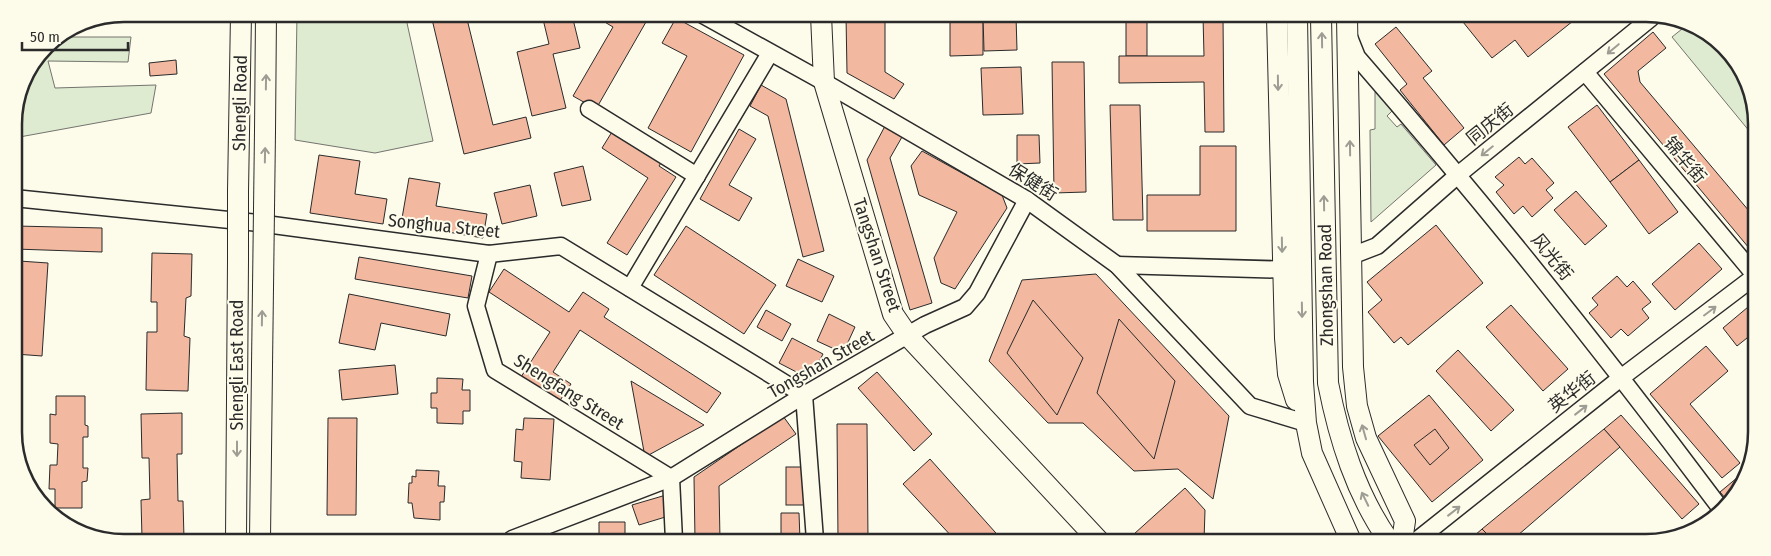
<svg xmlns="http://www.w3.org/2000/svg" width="1771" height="556" viewBox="0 0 1771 556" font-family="'Fira Sans Condensed','Noto Sans SC',sans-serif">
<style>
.green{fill:#deebd1;stroke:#74746e}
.building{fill:#f2b8a0;stroke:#2b2b2b}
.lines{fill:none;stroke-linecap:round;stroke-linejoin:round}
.minor-casing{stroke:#2b2b2b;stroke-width:19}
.major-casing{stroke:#2b2b2b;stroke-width:22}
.minor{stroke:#fdfbea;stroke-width:16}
.major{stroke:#fdfbea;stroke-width:20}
.major-bridge-casing{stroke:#2b2b2b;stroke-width:22;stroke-linecap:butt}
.major-bridge{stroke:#fdfbea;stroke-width:20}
.oneway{stroke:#9e9d94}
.labels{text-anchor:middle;stroke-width:4;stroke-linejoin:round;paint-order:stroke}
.street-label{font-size:18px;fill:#2b2b2b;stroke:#fdfbea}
.rim{fill:none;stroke:#2b2b2b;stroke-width:2.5}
</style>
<rect width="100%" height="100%" fill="#fdfbea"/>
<g class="green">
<path d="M297 14H405L433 141 375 153 295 140Z"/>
<path d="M1687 25 1730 51 1755 103V138L1672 37Z"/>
<path d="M60 37H131L128 62 48 61 55 88 156 85 151 113 14 138C14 100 26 60 60 37Z"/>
<path d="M1375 92 1393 110 1387 116 1397 127 1401 124 1436 165 1371 222 1370 130 1375 129Z"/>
</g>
<g class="building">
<path d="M431 15H466L493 125 526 117 531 138 464 154Z"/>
<path d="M542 15H572L580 48 553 54 566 108 532 116 517 52 549 44Z"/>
<path d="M593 15H650L596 109 573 96 613 27Z"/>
<path d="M846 16H885V72L904 84 894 99 847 73Z"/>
<path d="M950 16H983V55L950 56Z"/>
<path d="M983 16H1016L1017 50 984 51Z"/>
<rect x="1126" y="16" width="21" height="40"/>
<path d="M1203 16H1223L1224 132H1205L1204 82 1119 83V56H1204Z"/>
<path d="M1469 17H1511L1513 20 1517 17H1578L1528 57 1515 40 1492 58 1463 22Z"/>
<path d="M676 18 744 55 691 152 648 128 687 56 662 43Z"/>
<path d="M1396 27 1432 71 1423 78 1464 128 1444 145 1400 90 1407 84 1375 44Z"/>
<path d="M1653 32 1666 48 1638 71 1640 82 1755 218 1754 254 1604 74Z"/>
<path d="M176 60 177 74 150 76 149 63Z"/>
<path d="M1052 62H1084L1086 192 1054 193Z"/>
<path d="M1021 67 1023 114 983 115 981 68Z"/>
<path d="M761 85 786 99 824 251 803 257 768 116 750 106Z"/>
<path d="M1110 105H1140L1143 220H1113Z"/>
<path d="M1597 105 1639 160 1610 182 1568 127Z"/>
<path d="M885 126 902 137 890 158 932 303 910 310 867 160Z"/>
<path d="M615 127 664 158 659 166 676 177 627 255 607 243 648 178 602 148Z"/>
<path d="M739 129 756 139 729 185 752 198 739 221 700 199Z"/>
<path d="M1017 135H1039L1040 163 1017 164Z"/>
<path d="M1200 146H1236V231H1147V195H1200Z"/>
<path d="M922 151 1002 195 1007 208 955 289 941 283 934 258 957 212 919 195 911 166Z"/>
<path d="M319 155 360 161 355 194 387 199 383 224 310 213Z"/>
<path d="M1519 157 1525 164 1532 158 1554 183 1546 190 1553 198 1532 217 1523 206 1514 214 1496 192 1504 185 1495 177Z"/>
<path d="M1639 160 1678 212 1649 234 1610 182Z"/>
<path d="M583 166 591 200 562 206 554 173Z"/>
<path d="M409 178 440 183 436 206 487 214 483 238 401 224Z"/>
<path d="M530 185 537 216 502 224 494 193Z"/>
<path d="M1576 191 1607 226 1585 245 1554 210Z"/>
<path d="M1436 225 1483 283 1408 345 1401 337 1394 343 1368 312 1382 300 1367 282Z"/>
<path d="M16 226 102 228V252L15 249Z"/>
<path d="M686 226 776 285 744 334 654 275Z"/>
<path d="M1699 243 1722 269 1675 310 1652 284Z"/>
<path d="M152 253 192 254 191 296 186 298 184 336 190 338 188 391 146 390 147 332H157V302H151Z"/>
<path d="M359 257 472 276 468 298 355 279Z"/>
<path d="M798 259 834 276 822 302 786 286Z"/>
<path d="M19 261 48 263 42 356 15 354V312Z"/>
<path d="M504 269 569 312 583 292 609 309 604 317 721 393 707 413 580 330 553 372 571 384 559 402 521 377 550 332 489 292Z"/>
<path d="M1096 274 1229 416 1213 499 1178 469 1134 471 1083 423H1048L989 361 1022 280Z"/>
<path d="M1617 276 1627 287 1633 281 1651 302 1642 309 1649 318 1628 336 1621 329 1611 338 1589 313 1598 305 1592 298Z"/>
<path d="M349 294 450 314 446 336 381 323 375 350 339 343Z"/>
<path d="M1033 300 1083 358 1057 415 1007 353Z"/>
<path d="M1754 302V336L1752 334 1737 346 1723 328Z"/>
<path d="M1511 305 1568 369 1543 391 1486 327Z"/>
<path d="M766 310 791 324 782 341 757 327Z"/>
<path d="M829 314 855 327 843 353 817 341Z"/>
<path d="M1119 319 1175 381 1154 459 1097 393Z"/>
<path d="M792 338 823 354 810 379 779 363Z"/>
<path d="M1706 346 1728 371 1690 404 1740 463 1722 478 1650 394Z"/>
<path d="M1458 350 1514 410 1491 431 1436 371Z"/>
<path d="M395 365 398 394 342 400 339 370Z"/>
<path d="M877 372 932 434 914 451 858 388Z"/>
<path d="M437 378 463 379 462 390H470V411H463V424L437 423V408H431V393H437Z"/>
<path d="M631 381 704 425 645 457Z"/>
<path d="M1429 395 1483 460 1432 502 1378 436Z"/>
<path d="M56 396H85V425L88 426V437H83V468H88L87 481 82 482V508H55V489H49L50 465H57L58 444 50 443V414L56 415Z"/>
<path d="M182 413V454H177L178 501H183L184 539 142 538 141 500 150 499 149 458H142L141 414Z"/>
<path d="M1621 415 1699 504 1682 519 1604 429Z"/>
<path d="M783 416 796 434 719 486 720 540H695L694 477Z"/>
<path d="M328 418H357L356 515H327Z"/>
<path d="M524 418 554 419 550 480 521 478 522 462 514 461 516 429 523 430Z"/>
<path d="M837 424H867L868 540H838Z"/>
<path d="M1435 429 1449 448 1430 465 1414 445Z"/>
<path d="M1604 429 1620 447 1510 542H1495L1482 529Z"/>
<path d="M930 459 1003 541 955 540 903 484Z"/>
<rect x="786" y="467" width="21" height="38"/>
<path d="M416 470 439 471 438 486H445L444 502H440V520L414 518 412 503H408L409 483H412V476L416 477Z"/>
<path d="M1738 477 1740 480 1727 500 1720 492Z"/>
<path d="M1185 488 1205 510 1204 541H1139L1134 534Z"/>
<path d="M666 495 672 515 639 525 632 505Z"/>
<path d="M781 513H799L800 540H781Z"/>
<path d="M599 522H625V540H594L599 539Z"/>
<path d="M1482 529 1495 542H1467Z"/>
</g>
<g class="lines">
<defs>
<g id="minor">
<path d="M703 15 824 82 1027 200 1117 265 1250 406 1306 423"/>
<path d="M1349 37 1357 57C1484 203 1605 354 1721 509"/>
<path d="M1585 72 1754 274"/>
<path d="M589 109 697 176"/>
<path d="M14 198 258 223 489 254 561 246 804 395 815 540"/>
<path d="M489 254 476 306 495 370 671 478 674 540"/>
<path d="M1351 256 1377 246 1459 174 1651 18"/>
<path d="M1117 265 1294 270"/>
<path d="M630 288 770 53"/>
<path d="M512 539 671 478 804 395 925 325 965 307 977 293 1027 200"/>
<path d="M1416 541 1622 377 1754 277"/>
</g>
<g id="major">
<path d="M821 15 824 82 893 314 908 336 1099 541"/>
<path d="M1277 17 1285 338 1288 374 1296 400"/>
<path d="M1297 17 1303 382 1306 423 1312 453 1351 541"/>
<path d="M1321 17 1328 383C1339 439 1356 494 1389 541"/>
<path d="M1347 17 1353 367 1357 406 1366 438 1405 521 1402 541"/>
<path d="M265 131 266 14"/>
<path d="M238 191 241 14"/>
<path d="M236 539 238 260"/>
<path d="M260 539 262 366"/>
</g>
</defs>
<use href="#minor" class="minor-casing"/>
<use href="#major" class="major-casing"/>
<use href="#minor" class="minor"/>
<use href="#major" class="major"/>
<defs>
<g id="major-bridge">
<path d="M238 191V260"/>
<path d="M262 366 265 131"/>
</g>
</defs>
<use href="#major-bridge" class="major-bridge-casing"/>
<use href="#major-bridge" class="major-bridge"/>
</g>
<defs><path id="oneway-shaft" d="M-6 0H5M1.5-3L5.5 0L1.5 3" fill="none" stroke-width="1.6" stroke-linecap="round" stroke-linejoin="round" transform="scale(1.25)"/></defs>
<g class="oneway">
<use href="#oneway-shaft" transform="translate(1322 40) rotate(-91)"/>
<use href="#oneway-shaft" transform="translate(1613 49) rotate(140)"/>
<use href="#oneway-shaft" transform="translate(266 82) rotate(-89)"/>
<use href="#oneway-shaft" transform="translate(1278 83) rotate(89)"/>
<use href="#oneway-shaft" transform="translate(1350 148) rotate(-91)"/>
<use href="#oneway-shaft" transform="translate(1487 151) rotate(141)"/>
<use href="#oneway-shaft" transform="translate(265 155) rotate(-89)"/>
<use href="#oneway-shaft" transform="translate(1324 203) rotate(-91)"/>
<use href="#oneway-shaft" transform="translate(1282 245) rotate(89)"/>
<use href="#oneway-shaft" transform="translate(1302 310) rotate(89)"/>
<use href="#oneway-shaft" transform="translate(1710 311) rotate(-37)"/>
<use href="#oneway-shaft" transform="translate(262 318) rotate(-89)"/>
<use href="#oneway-shaft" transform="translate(1581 410) rotate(-38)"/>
<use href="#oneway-shaft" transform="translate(1364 432) rotate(-106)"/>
<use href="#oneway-shaft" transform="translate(237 449) rotate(90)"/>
<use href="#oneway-shaft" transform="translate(1365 499) rotate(-116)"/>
<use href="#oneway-shaft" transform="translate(1454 511) rotate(-38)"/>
</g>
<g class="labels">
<g class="street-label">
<text transform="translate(240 103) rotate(-89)" y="6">Shengli Road</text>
<text transform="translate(1490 124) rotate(-39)" y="6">同庆街</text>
<text transform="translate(1685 160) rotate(50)" y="6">锦华街</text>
<text transform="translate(1033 182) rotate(32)" y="6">保健街</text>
<text transform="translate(444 226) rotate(6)" y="6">Songhua Street</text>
<text transform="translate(877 255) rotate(72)" y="6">Tangshan Street</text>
<text transform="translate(1552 257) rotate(51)" y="6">风光街</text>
<text transform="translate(1326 285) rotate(-91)" y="6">Zhongshan Road</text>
<text transform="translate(821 364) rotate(-30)" y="6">Tongshan Street</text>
<text transform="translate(237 365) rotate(-90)" y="6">Shengli East Road</text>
<text transform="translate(569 392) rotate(32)" y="6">Shengfang Street</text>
<text transform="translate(1572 392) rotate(-38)" y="6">英华街</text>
</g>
</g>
<path d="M0 0H1771V556H0ZM124 22H1646A102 102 0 0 1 1748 124V432A102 102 0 0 1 1646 534H124A102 102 0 0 1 22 432V124A102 102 0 0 1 124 22Z" fill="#fdfbea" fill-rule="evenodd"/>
<path class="rim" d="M124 22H1646A102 102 0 0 1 1748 124V432A102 102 0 0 1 1646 534H124A102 102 0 0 1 22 432V124A102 102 0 0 1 124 22Z"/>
<path d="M22 42v8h106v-8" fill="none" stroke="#2b2b2b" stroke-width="2.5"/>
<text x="30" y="42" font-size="15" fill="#2b2b2b" stroke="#fdfbea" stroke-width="4" paint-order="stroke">50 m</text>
</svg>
